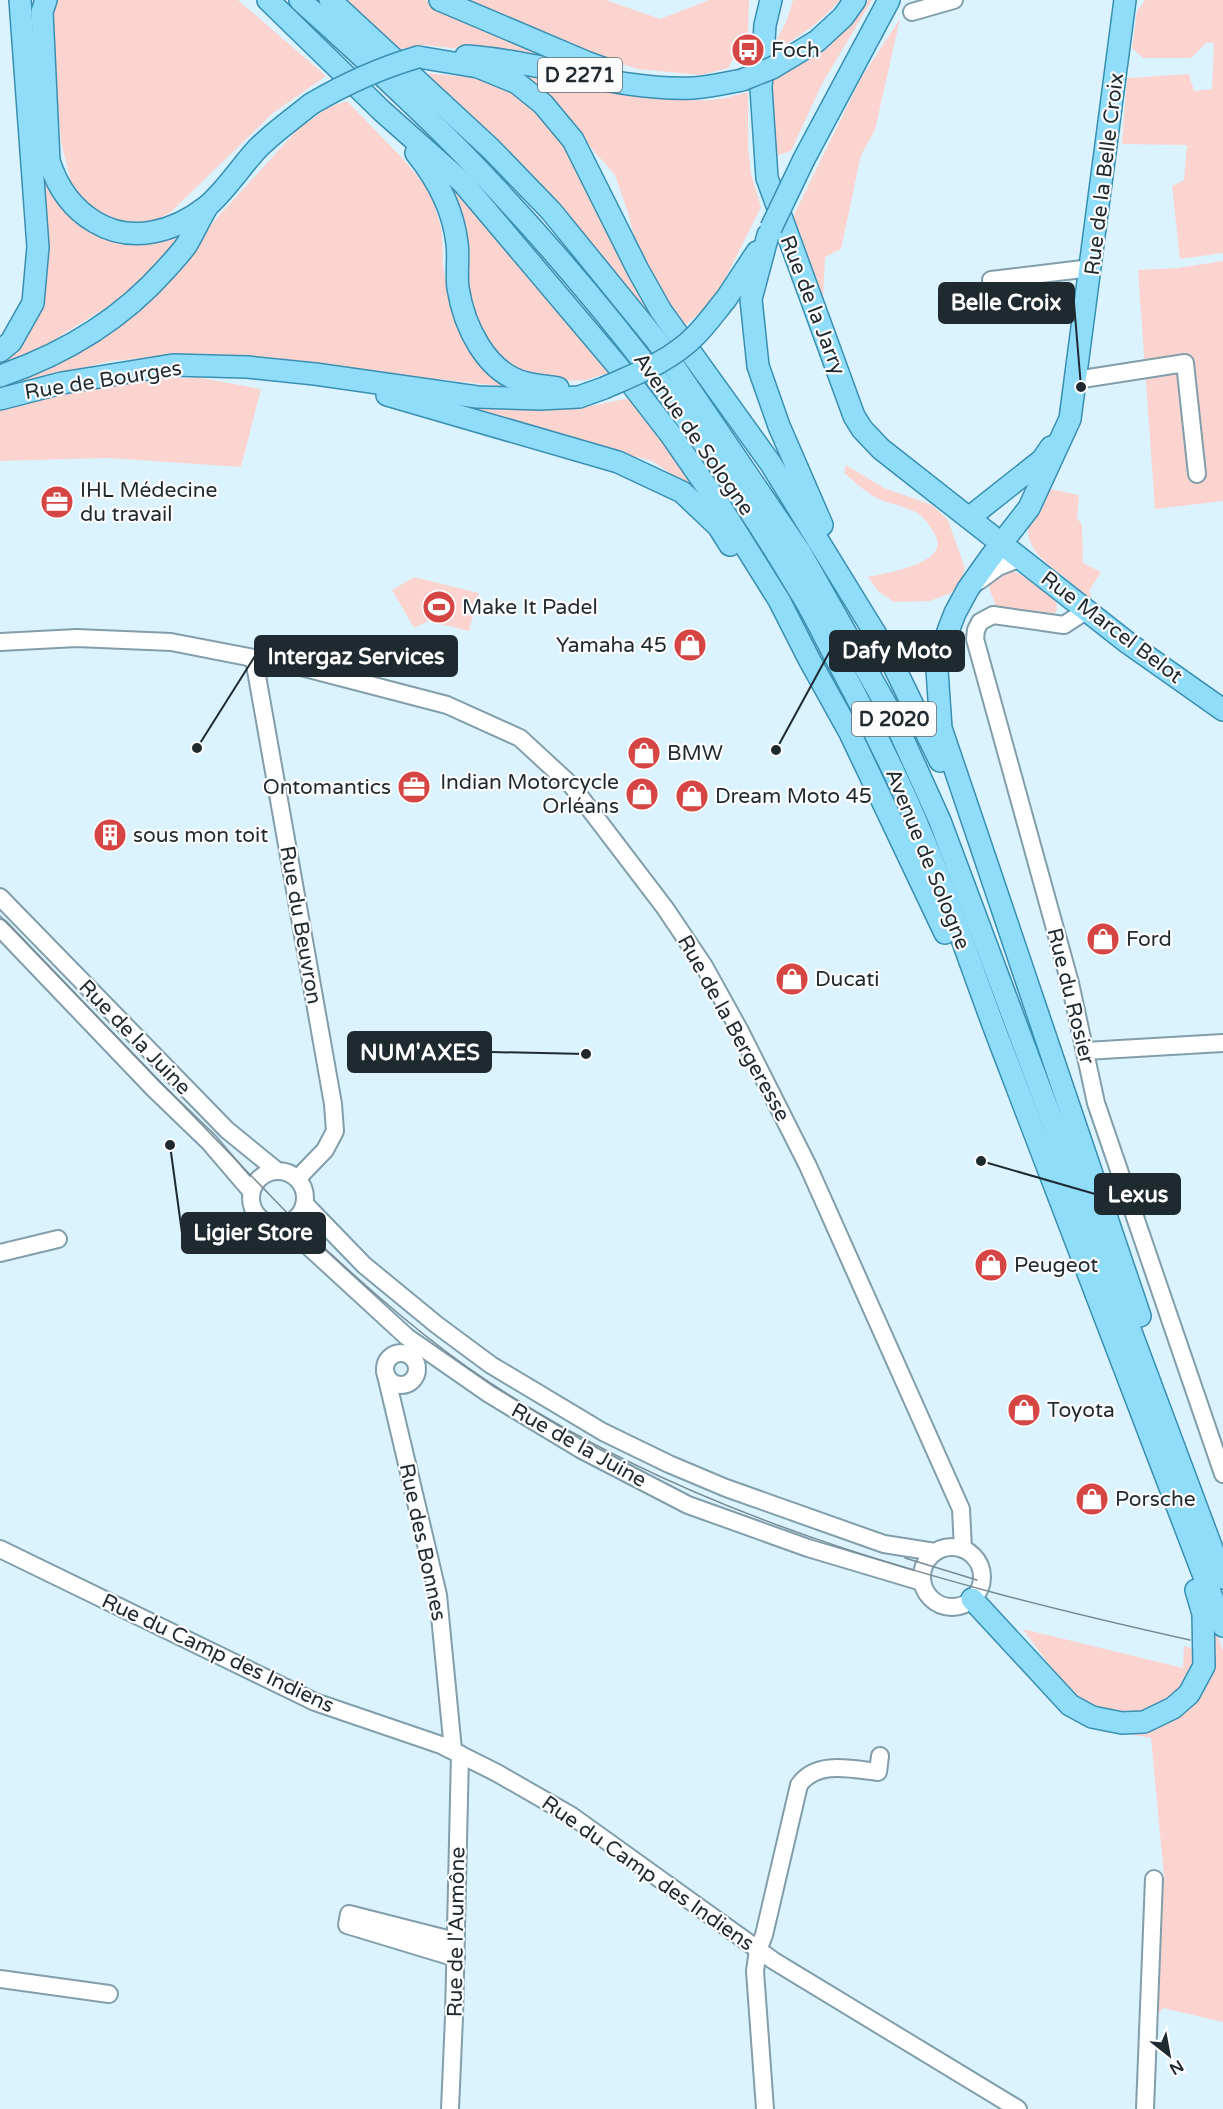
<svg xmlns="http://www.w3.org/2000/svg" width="1223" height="2109" viewBox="0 0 1223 2109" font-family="'Varela Round',sans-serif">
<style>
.green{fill:#fcd4cf}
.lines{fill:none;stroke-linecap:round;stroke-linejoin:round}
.minor-casing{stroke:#819eab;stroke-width:20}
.major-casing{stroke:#388fb1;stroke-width:24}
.minor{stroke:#fff;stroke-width:16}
.major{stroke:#90ddfa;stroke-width:21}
.tram{stroke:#788992;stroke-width:1.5}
.major-bridge-casing{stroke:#388fb1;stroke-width:24;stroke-linecap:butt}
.major-bridge{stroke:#90ddfa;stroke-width:21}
.labels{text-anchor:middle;stroke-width:4.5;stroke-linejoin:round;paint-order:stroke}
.shield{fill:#fcfcfc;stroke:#61696d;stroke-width:1.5}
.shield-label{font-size:20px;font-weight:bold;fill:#1f2a30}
.poi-label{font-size:21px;fill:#1f2a30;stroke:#fcfcfc;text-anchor:start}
.street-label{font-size:21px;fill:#1f2a30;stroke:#fcfcfc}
.leader{fill:none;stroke:#1f2a30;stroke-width:2}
.callout-dot{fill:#1f2a30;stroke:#fcfcfc;stroke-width:2}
.callout{fill:#1f2a30;stroke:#1f2a30;stroke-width:2}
.callout-label{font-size:22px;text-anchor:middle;font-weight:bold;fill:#fff}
</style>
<rect width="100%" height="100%" fill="#dbf3ff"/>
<g class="green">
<path d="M54 0H238L326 76 273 113 171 212 153 222 119 221 92 208 72 186 61 142 51 17Z"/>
<path d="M343 0H425L486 28 593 71 504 54 425 45 399 49Z"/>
<path d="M459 0H606L660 19 709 0H749L748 33 728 68 701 75 637 69 548 39Z"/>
<path d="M793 0H840C820 23 797 39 770 52L787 20Z"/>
<path d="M868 0H872L822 84 791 151 775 156 772 80 814 54 838 36Z"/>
<path d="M1145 0H1223V253L1180 259 1172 186 1184 180 1187 145 1122 144 1127 78 1189 74 1194 91 1212 89 1214 43H1206L1191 58H1143L1132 48 1137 11Z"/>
<path d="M900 19 875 130 861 155 841 249 825 257 823 301 791 221 861 78Z"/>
<path d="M501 66C567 81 653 106 721 99 730 97 739 94 748 92V146L751 174 761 207 723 283 703 310 681 329 642 268 629 216 615 175 547 98Z"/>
<path d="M425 73 490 79 527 100 576 160 668 332 663 337 574 222 522 166Z"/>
<path d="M347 101 405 161 431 193 442 231 443 267 450 304 468 348 482 368 509 387 232 356H167L111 361 10 385 80 352 132 317 162 289 214 221 297 130 327 108Z"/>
<path d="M39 153 53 193 156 240 177 239 146 277 107 307 39 349 0 364V358L21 340Z"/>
<path d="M454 190 508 246 613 371 586 380 561 381 528 375 501 361 477 323 469 296Z"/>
<path d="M1223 261V501L1155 509 1138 270 1177 268Z"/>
<path d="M158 378H201L261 389 241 467 108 458 0 461V409L42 397Z"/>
<path d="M403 396 549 407 591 406 630 398 707 502C688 489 672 473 652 461Z"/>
<path d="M846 465 884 488 932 505 948 520 965 568 961 582 951 593 930 601 894 602 879 592 868 577C885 573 954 564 934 533 930 527 926 519 920 515 906 505 888 505 873 496 863 490 853 480 844 473Z"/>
<path d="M1050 489 1079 495 1077 518 1082 525 1083 563 1101 572 1089 591 1092 598C1082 594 1072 583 1063 576 1041 559 1018 543 1033 511 1037 504 1045 496 1050 489Z"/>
<path d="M1011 571 1023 575 1056 601 1057 610 1052 616 997 609 987 582 997 575Z"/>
<path d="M414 577 479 593 469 631 428 621 414 628 392 590Z"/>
<path d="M1213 1622 1223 1651V2022L1163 2008 1156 2016 1164 1876 1151 1738 1123 1733C1157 1718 1207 1708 1212 1665 1214 1651 1213 1636 1213 1622Z"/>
<path d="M1023 1629 1183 1668 1184 1646 1194 1649 1191 1675 1176 1697 1150 1711 1124 1717 1097 1710 1067 1689Z"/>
</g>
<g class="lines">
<defs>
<g id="minor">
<path d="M912 12 954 0"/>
<path d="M991 280 1091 268"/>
<path d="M1076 380 1185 363 1197 474"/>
<path d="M979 581 998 567 1021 558"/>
<path d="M1087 610 1064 625 993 615 980 622 976 630 975 639 1070 983 1096 1103 1223 1474"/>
<path d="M0 642 77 638 171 642 305 668 447 705 520 738 572 786 665 908 704 966 740 1031 808 1166 961 1509 963 1549"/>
<path d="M254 659 333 1104 335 1131 325 1150 298 1178"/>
<path d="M0 897 227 1130 276 1170"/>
<path d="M0 928 154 1089 209 1142 251 1191"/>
<path d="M1085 1051 1223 1043"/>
<circle cx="278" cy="1198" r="27"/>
<path d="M305 1204 364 1265 437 1325 491 1365 603 1432 669 1464 726 1488 884 1544 935 1552"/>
<path d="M284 1224 407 1337 489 1394 580 1449 688 1505 808 1548 922 1582"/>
<path d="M0 1253 58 1239"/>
<circle cx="401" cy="1369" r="16"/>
<path d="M385 1371 438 1595 453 1750"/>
<circle cx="952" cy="1577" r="30"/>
<path d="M0 1549 315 1702 441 1745 497 1773 572 1816 774 1961 1018 2109"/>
<path d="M455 1941 349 1914 347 1925 456 1958"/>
<path d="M0 1979 109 1994"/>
<path d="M450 2109 454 2017 460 1754"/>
<path d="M765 2109 755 1971 758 1950 764 1935 799 1785C816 1760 852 1769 878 1772L880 1756"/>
<path d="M1145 2109 1154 1879"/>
</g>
<g id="major">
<path d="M46 0 42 12 49 161C57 186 71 208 95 222 131 244 174 232 206 207 223 194 242 165 258 148 274 132 294 118 311 104"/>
<path d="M268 0 382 111 463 183 616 364 671 435 722 509 779 600 810 661 850 733 945 933"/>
<path d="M300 0C359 53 418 107 473 164 598 295 710 439 802 595 815 616 826 640 838 662 868 718 897 775 921 833 952 906 976 982 1005 1056 1077 1246 1151 1436 1223 1626"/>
<path d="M330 0 491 149 551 211 656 340 800 552 893 717 940 821 1223 1578"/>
<path d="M440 0 586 62 608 70"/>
<path d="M771 0 765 25 761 88 767 178 854 416 862 429 881 449 1128 643 1223 710"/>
<path d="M1125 0 1070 419 1029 508 990 558 968 589 955 613 945 639 937 670 941 728 1140 1316"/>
<path d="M817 41 843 17 855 0"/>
<path d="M466 56C542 61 616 91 693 88 710 87 726 83 742 80"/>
<path d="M418 57 478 67 517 83 543 104 573 140 638 270 661 311 771 464 894 664"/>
<path d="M416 153C437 179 453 209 457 243 459 258 456 274 458 288 464 326 486 373 526 383 537 386 548 386 558 388"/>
<path d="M804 159 889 0"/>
<path d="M768 235 751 299 758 366 779 426 822 525"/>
<path d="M726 299 757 252"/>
<path d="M0 351 11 342 33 303 38 247 20 0"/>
<path d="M0 376C64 354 121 320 166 269 173 261 181 253 187 244 194 232 200 219 207 207"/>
<path d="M387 395 618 462 682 492 718 526 730 545"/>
<path d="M0 399 62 383 173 365 247 367 315 374 477 397 540 399 579 397 604 388"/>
<path d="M970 517 1042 460 1051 447"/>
<path d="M887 652 940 761"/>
<path d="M972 1599 1070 1705 1092 1717 1122 1723 1144 1722 1173 1708 1189 1694 1204 1666 1203 1614 1196 1590"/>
</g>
</defs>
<use href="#minor" class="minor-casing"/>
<use href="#major" class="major-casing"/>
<use href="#minor" class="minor"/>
<use href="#major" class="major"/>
<g class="tram">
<path d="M0 916 294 1220C349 1271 405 1323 467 1367 680 1516 940 1584 1190 1640"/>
<path d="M905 1558 977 1580"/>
</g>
<defs>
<g id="major-bridge">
<path d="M742 80 772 68 817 41"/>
<path d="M311 104C345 84 380 68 418 57"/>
<path d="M771 228 804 159"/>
<path d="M604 388C636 374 671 361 696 335 707 324 716 311 726 299"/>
</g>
</defs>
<use href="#major-bridge" class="major-bridge-casing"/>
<use href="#major-bridge" class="major-bridge"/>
</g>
<defs>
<symbol id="bus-disc" viewBox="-11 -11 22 22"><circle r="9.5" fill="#d44543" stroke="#fcfcfc"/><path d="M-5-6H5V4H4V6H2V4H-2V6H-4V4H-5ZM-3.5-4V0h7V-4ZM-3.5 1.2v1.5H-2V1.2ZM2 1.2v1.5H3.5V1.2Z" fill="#fff"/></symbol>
<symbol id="office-disc" viewBox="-11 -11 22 22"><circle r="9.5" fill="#d44543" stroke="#fcfcfc"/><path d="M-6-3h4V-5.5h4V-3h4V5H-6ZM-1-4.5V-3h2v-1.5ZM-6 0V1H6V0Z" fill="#fff"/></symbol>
<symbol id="stadium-disc" viewBox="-11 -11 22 22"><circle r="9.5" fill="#d44543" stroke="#fcfcfc"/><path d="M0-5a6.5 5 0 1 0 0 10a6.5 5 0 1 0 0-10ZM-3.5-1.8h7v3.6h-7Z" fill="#fff"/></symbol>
<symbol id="shop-disc" viewBox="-11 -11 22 22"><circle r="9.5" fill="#d44543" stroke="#fcfcfc"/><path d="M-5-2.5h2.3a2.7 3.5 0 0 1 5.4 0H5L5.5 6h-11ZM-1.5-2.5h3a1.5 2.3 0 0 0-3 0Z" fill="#fff"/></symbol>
<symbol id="building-disc" viewBox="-11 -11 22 22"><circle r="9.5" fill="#d44543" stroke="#fcfcfc"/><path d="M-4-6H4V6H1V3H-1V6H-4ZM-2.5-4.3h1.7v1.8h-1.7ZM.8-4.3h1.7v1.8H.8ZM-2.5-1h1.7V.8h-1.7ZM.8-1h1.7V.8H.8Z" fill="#fff"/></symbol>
</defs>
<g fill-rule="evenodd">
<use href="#bus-disc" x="729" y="31" width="38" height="38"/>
<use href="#office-disc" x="38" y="483" width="38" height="38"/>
<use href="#stadium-disc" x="420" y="588" width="38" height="38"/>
<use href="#shop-disc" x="671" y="626" width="38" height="38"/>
<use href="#shop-disc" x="625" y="734" width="38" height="38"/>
<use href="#office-disc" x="395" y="768" width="38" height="38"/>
<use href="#shop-disc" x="623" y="775" width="38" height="38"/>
<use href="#shop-disc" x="673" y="777" width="38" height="38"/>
<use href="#building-disc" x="91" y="816" width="38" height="38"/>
<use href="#shop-disc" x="1084" y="920" width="38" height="38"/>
<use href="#shop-disc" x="773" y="960" width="38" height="38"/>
<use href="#shop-disc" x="972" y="1246" width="38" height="38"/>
<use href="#shop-disc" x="1005" y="1391" width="38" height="38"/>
<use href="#shop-disc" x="1073" y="1480" width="38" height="38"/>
</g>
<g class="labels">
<g class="shield">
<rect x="538" y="58" width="84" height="34" rx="4.5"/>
<rect x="852" y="702" width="84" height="34" rx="4.5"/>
</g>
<g class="shield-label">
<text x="580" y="82">D 2271</text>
<text x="894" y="726">D 2020</text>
</g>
<g class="poi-label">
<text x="771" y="57">Foch</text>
<text x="80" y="497">IHL Médecine<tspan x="80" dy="24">du travail</tspan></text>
<text x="462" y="614">Make It Padel</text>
<text x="667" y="652" text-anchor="end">Yamaha 45</text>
<text x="667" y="760">BMW</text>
<text x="619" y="789" text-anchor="end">Indian Motorcycle<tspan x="619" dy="24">Orléans</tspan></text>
<text x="391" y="794" text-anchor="end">Ontomantics</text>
<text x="715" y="803">Dream Moto 45</text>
<text x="133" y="842">sous mon toit</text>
<text x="1126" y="946">Ford</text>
<text x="815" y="986">Ducati</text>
<text x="1014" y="1272">Peugeot</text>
<text x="1047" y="1417">Toyota</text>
<text x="1115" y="1506">Porsche</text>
</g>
<g class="street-label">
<text transform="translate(1104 174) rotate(-83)" y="7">Rue de la Belle Croix</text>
<text transform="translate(813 305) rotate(69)" y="7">Rue de la Jarry</text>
<text transform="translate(103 380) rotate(-9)" y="7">Rue de Bourges</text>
<text transform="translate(694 434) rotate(55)" y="7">Avenue de Sologne</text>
<text transform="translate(1112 627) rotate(37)" y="7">Rue Marcel Belot</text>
<text transform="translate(928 859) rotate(68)" y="7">Avenue de Sologne</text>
<text transform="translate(301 925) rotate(80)" y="7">Rue du Beuvron</text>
<text transform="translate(1071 996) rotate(76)" y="7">Rue du Rosier</text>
<text transform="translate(734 1028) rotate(61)" y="7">Rue de la Bergeresse</text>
<text transform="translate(135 1037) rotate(46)" y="7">Rue de la Juine</text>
<text transform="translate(579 1445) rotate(29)" y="7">Rue de la Juine</text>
<text transform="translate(423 1542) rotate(78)" y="7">Rue des Bonnes</text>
<text transform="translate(218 1653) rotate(25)" y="7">Rue du Camp des Indiens</text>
<text transform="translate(648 1873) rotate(35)" y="7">Rue du Camp des Indiens</text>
<text transform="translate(456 1932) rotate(-89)" y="7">Rue de l'Aumône</text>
</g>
</g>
<path class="leader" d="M1081 387L1074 303M776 750L830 651M197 748L255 656M586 1054L491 1052M981 1161L1095 1194M170 1145L182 1233"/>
<g class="callout-dot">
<circle cx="1081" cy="387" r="6"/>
<circle cx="776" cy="750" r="6"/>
<circle cx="197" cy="748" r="6"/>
<circle cx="586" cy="1054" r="6"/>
<circle cx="981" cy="1161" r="6"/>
<circle cx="170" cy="1145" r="6"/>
</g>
<g class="callout">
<rect x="939" y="283" width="135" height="40" rx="6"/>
<rect x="830" y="631" width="134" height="40" rx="6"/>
<rect x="255" y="636" width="202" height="40" rx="6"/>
<rect x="348" y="1032" width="143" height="40" rx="6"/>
<rect x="1095" y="1174" width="85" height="40" rx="6"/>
<rect x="182" y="1213" width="143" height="40" rx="6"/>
</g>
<g class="callout-label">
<text x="1006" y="310">Belle Croix</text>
<text x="897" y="658">Dafy Moto</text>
<text x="356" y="664">Intergaz Services</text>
<text x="420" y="1060">NUM'AXES</text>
<text x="1138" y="1202">Lexus</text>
<text x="253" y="1240">Ligier Store</text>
</g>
<g transform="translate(1169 2055) rotate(149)" stroke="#fcfcfc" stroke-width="4.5" paint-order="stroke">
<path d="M0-4.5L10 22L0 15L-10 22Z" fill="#1f2a30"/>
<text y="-9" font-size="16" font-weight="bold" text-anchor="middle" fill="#1f2a30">N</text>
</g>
</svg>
